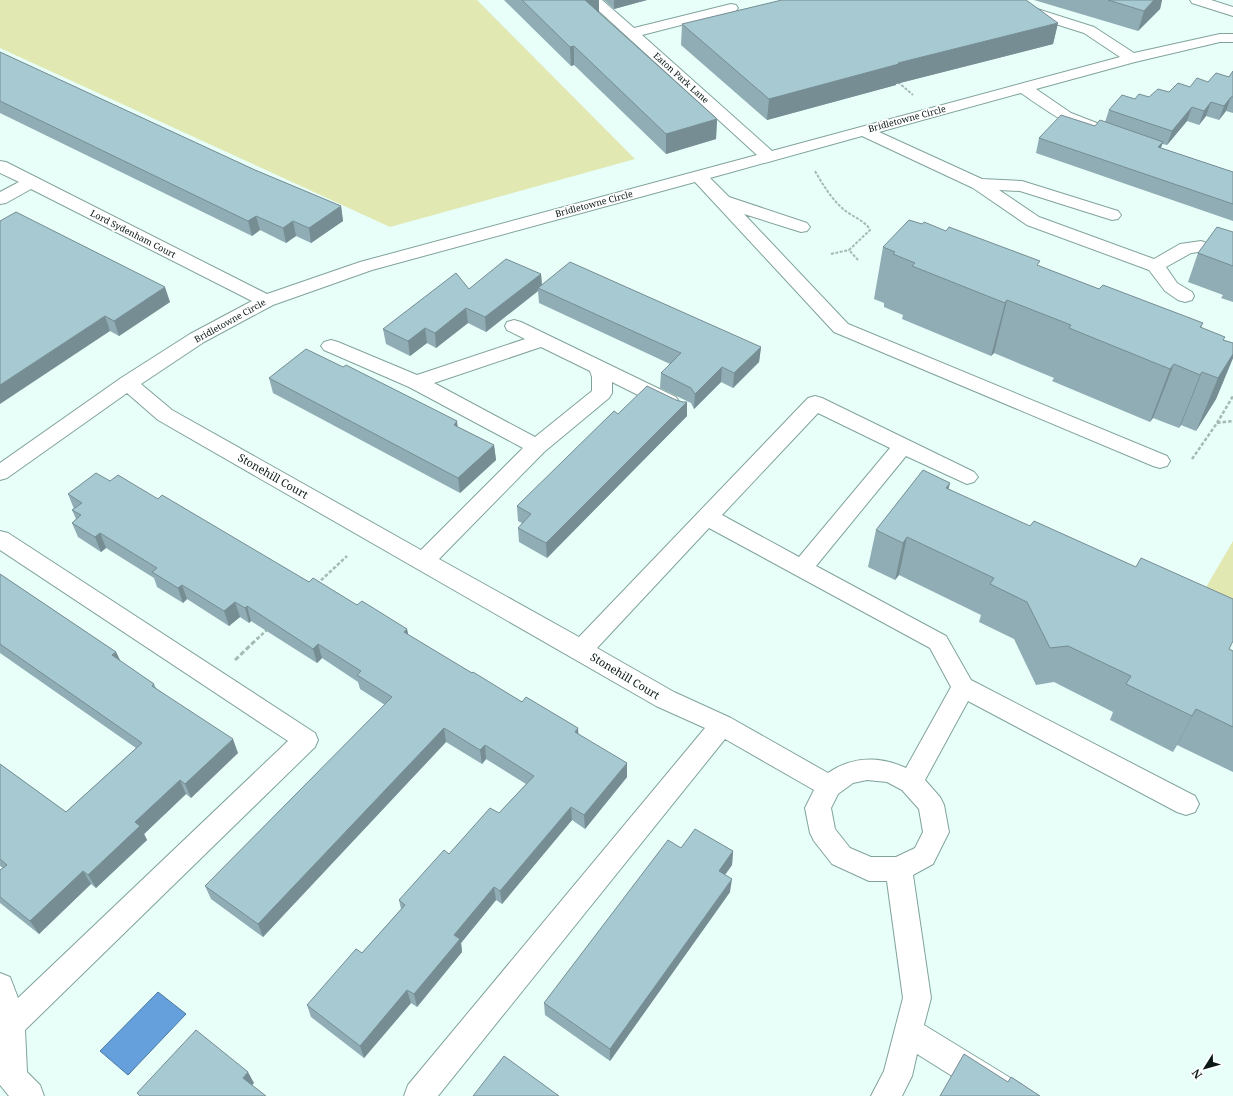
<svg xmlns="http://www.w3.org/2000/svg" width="1233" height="1096" viewBox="0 0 1233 1096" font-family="'Noto Serif',serif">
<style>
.green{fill:#e1e8b2}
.water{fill:#66a0dc;stroke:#4b78a1}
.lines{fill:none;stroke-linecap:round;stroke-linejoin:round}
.minor-casing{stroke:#81a39c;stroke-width:2}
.path-far2{stroke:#a5b9b5;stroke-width:2;stroke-dasharray:3 1.5;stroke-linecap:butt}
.path-far1{stroke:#a5b9b5;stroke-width:2.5;stroke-dasharray:3.5 2;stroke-linecap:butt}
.path{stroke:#a5b9b5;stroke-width:3;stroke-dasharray:5 2.5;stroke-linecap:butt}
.minor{fill:#fff;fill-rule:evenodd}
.wall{fill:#90adb5}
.shaded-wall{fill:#758d93}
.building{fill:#a7c9d2;stroke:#758d93}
.labels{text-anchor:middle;stroke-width:3.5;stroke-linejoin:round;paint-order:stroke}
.far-street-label{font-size:9px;fill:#0b1916;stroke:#fff}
.street-label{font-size:11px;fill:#0b1916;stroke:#fff}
</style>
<rect width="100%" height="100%" fill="#e8fef9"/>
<g class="green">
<path d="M0 0H477L635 159 390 227 0 48Z"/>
<path d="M1233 541V610L1201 596Z"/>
</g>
<path class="water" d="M158 992 186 1014 128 1075 100 1051Z"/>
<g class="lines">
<defs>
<g id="minor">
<path d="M587 0H602L634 28 731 4 736 5 738 8 736 11 642 35 772 151 1120 57 1084 33 989 3 987 0H1009L1094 27 1134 53 1220 34H1233V42H1220L1135 62 1036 89 1071 113 1102 125 1104 128 1102 131C1080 137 1039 105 1021 93L879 132 982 179 1022 181 1118 211 1121 215 1118 219 1112 220 1020 191 999 190 1039 217 1154 259 1180 244 1201 241 1233 252V263L1199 252 1191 253 1166 267 1177 283 1192 292 1194 296 1192 300 1185 302 1178 300 1165 291 1149 270 1027 225 973 188 862 136 710 178 729 197 807 223 810 227 807 231 801 232 744 214 848 324 1167 456 1170 461 1167 466 1160 468 1153 466 834 332 695 182 372 270 273 305 204 342 141 384 172 410 421 550 523 448 409 387 324 350 321 346 324 342 331 340 338 342 417 375 525 339 507 330 505 326 507 322 514 320 521 322 676 397 679 402 676 407 669 409 662 407 612 382V393L609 398 544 452 439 559 579 637 808 398 815 396 822 398 974 472 978 477 974 482 967 484 906 456 816 566 946 636 971 680 1195 796 1199 804 1195 812 1186 815 1177 812 968 701 925 780 940 797 944 805 949 832 933 864 913 875 931 998 924 1025 1022 1085 1026 1096H984L917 1054 912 1076 902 1096H871L884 1071 903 998 887 881H869L832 864 814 841 810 833 805 808 814 790 725 739 438 1096H404L408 1085 705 728 656 706 158 420 127 393 7 478 0 480V463L121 378 190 334 252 301 31 189 6 203 0 204V192L19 182 0 173V161L6 162 267 294 360 262 757 155ZM541 347 590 371 592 377V391L535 437 434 383ZM818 413 890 448 799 557 722 515ZM709 528 930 648 951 687 906 768C880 756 852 756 828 773L731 718 674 692 597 648ZM867 780 887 782 902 790 919 809 923 832 915 848 896 857H871L850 848 835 829 831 808 838 794 853 783Z"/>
<path d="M1190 0H1211L1233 7V16L1192 3Z"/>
<path d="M0 531 8 533 315 733 318 740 315 747 25 1030 27 1072 40 1085 44 1096H9L0 1085V973L10 977 18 998 288 741 0 550Z"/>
</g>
</defs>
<use href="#minor" class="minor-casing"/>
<g class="path-far2">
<path d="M898 82 913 95"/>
<path d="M815 171C823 185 831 198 843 209 851 216 866 221 870 230L849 250 858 260"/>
<path d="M831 254 849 250"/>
</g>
<g class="path-far1">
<path d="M1217 423 1233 396"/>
<path d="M1192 459 1217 423 1233 421"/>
<path d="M317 584 347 556"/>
<path d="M257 639 269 628"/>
</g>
<path class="path" d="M235 660 258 638"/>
<use href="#minor" class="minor"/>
</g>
<g class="wall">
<path d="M504 0H599V13L717 119 716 139 666 154 574 65 571 66Z"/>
<path d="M604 0H647L614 9Z"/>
<path d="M1034 0H1162L1160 9 1138 31Z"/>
<path d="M1058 23 1053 44 896 84V85L767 120 681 45 682 24Z"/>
<path d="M0 52 255 170 341 206 343 221 311 243 296 236 286 243 260 230 252 236 0 113Z"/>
<path d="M1233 71V113L1226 111 1219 120 1206 116 1199 125 1187 121 1167 145 1162 144 1161 148 1233 172V221L1036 153 1039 138 1095 126 1105 122 1109 110 1135 99 1149 97 1229 77Z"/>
<path d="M0 221 170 302 119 336 110 331Z"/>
<path d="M1233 232V302L1221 298 1223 295 1188 282 1198 253Z"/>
<path d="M883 247 1039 266 1099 289 1203 323 1201 328 1224 340 1233 343V358L1216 399 1196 431 1181 425 1179 428 1153 418 1150 422 1052 381 1054 378 994 353 991 356 902 319 903 315 884 307V303L874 299Z"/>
<path d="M541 274 542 285 761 347 759 362 733 388 721 382 694 409 691 403 660 388 661 373 670 364 539 303 538 291 486 332 468 323 436 348 427 343 410 356 386 344 383 329 469 289Z"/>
<path d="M269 378 458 427 494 445 496 460 460 493 273 393Z"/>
<path d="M618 414 687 416 547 558 519 542 518 528 522 523 518 521 517 506Z"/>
<path d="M110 481 158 499 309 582 407 629 408 635 472 673 578 734 627 777 585 829 572 820 502 904 496 900 461 943 462 952 417 1007 411 1003 364 1058 311 1017 307 1005 362 953 401 909 399 900 449 854 499 813 526 784 486 759 482 764 446 742 263 937 211 899 205 886 385 705 360 689 358 682 322 658 317 663 251 621 249 623 240 617 229 626 187 599 183 603 157 587 154 578 106 548 101 552 78 537 72 523 76 519 72 510 74 509 68 494Z"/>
<path d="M949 490 1233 651V772L1177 745 1173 752 1110 720 1113 712 1054 682 1036 685 1014 639 979 622 981 615 899 575 895 580 868 567 876 530Z"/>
<path d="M0 574 116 652 120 661 154 684 156 688 238 753 191 798 186 794 144 834 147 840 96 888 91 884 39 934 0 903V870L3 868 0 866V764L66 812 136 748 0 653Z"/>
<path d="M681 848 733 851 732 865 725 875 730 892 610 1061 545 1015 544 1003Z"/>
</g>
<g class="shaded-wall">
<path d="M583 0H599V13Z"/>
<path d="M614 0H647L614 9Z"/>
<path d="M1154 0H1162L1160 9 1138 31 1144 11Z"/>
<path d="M1058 23 1053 44 896 84V85L767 120 769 99 898 63Z"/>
<path d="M574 46V65L571 66 570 47Z"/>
<path d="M1231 97 1226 111 1219 120 1224 106Z"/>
<path d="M1211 102 1206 116 1199 125 1204 111Z"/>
<path d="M1192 107 1187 121 1167 145 1172 131Z"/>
<path d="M717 119 716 139 666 154V134Z"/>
<path d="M1163 142 1158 156V147Z"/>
<path d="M341 206 343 221 311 243 309 228Z"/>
<path d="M256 216 260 230 252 236 248 221Z"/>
<path d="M293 221 296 236 286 243 283 228Z"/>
<path d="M541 274 542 288H538V291L486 332 485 317Z"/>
<path d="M165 287 170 302 119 336 114 321Z"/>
<path d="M1007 300 994 353 991 356 1005 303Z"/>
<path d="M466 308 468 323 436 348 435 333Z"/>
<path d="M105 316 110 331 0 404V385Z"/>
<path d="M425 328 427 343 410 356 408 341Z"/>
<path d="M761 347 759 362 733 388 734 373Z"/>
<path d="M1233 354V358L1216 399 1196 431 1218 378Z"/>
<path d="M1174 364 1153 418 1150 422 1170 369Z"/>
<path d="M722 367 721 382 694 409 695 394Z"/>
<path d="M1202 372 1181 425 1179 428 1200 375Z"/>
<path d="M687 402V416L547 558 546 543Z"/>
<path d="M457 421 459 436 454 425Z"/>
<path d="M494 445 496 460 460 493 458 478Z"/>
<path d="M950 483 941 521 946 488Z"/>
<path d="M100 533 106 548 101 552 95 537Z"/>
<path d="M907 537 899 575 895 580 903 543Z"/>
<path d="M182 585 187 599 183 603 178 588Z"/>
<path d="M235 602 240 617 229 626 224 611Z"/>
<path d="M247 606 251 621 249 623 245 608Z"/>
<path d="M407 629 410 643 404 632Z"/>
<path d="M318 644 322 658 317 663 313 649Z"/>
<path d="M116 652 123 666 112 655Z"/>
<path d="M1196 709 1177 745 1173 752 1192 716Z"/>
<path d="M444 728 446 742 263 937 258 924Z"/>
<path d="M578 728 579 743 575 732Z"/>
<path d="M233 739 238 753 191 798 185 784Z"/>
<path d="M485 745 486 759 482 764 480 750Z"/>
<path d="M627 763V777L585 829 584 815Z"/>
<path d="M180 780 186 794 144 834 147 840 96 888 88 875 135 822Z"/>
<path d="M571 807 572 820 502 904 500 891Z"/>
<path d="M733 851 732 865 718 884 719 871Z"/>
<path d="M83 871 91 884 39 934 30 921Z"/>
<path d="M732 879 730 892 610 1061V1049Z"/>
<path d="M494 887 496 900 461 943 462 952 417 1007 414 994 454 935Z"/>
<path d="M407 990 411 1003 364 1058 360 1046Z"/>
<path d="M248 1072 254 1083 249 1089 243 1078Z"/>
</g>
<g class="building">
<path d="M522 0H585L717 119 666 134 574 46 570 47Z"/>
<path d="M782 0H1026L1058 23 898 63 899 64 769 99 682 24Z"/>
<path d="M1108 0H1154L1144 11Z"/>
<path d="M0 52 255 170 341 206 309 228 293 221 283 228 256 216 248 221 0 101Z"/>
<path d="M1233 71V97H1231L1224 106 1211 102 1204 111 1192 107 1172 131 1109 110 1122 95 1135 99 1139 94 1149 97 1158 89 1169 92 1178 83 1190 87 1197 78 1208 82 1216 73 1229 77Z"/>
<path d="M1061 115 1095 126 1100 120 1163 142 1158 147 1233 172V204L1039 138Z"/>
<path d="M16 212 165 287 114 321 105 316 0 385V221Z"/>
<path d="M909 220 922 224 924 222 946 231 949 227 1040 261 1037 265 1099 289 1103 285 1203 323 1200 327 1225 337 1223 340 1233 343V354L1218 378 1202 372 1200 375 1174 364 1170 369 1069 328 1071 325 1007 300 1005 303 912 266 915 263 893 254 895 252 883 247Z"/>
<path d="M1217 227 1233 232V266L1198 253Z"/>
<path d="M506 259 541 274 485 317 466 308 435 333 425 328 408 341 383 329 456 273 469 289Z"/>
<path d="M570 262 761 347 734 373 722 367 695 394 691 388 661 373 681 353 538 288Z"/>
<path d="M306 349 343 367 346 365 457 421 454 425 494 445 458 478 269 378Z"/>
<path d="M647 386 676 400 683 402H687L546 543 518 528 531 514 517 506 614 411 618 414Z"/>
<path d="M923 470 950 483 946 488 1030 526 1034 521 1136 567 1141 558 1233 599V641L1229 649 1233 651V727L1196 709 1192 716 1126 684 1131 676 1068 646 1050 648 1027 602 990 584 994 578 907 537 903 543 876 530Z"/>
<path d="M96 473 110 481 118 475 158 499 162 495 309 582 313 578 357 605 362 601 407 629 404 632 472 673 473 672 522 702 526 697 578 728 575 732 627 763 584 815 571 807 500 891 494 887 454 935 460 939 414 994 407 990 360 1046 307 1005 356 949 362 953 405 905 399 900 444 850 449 854 490 808 499 813 534 776 485 745 480 750 444 728 258 924 205 886 392 697 357 675 361 671 318 644 313 649 247 606 245 608 235 602 224 611 182 585 178 588 152 572 157 568 100 533 95 537 72 523 81 515 72 510 82 503 68 494Z"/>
<path d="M0 574 116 652 112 655 154 684 152 686 233 739 185 784 180 780 135 822 140 826 88 875 83 871 30 921 0 897V870L7 865 0 859V764L66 812 142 743 0 644Z"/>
<path d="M695 829 733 851 719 871 732 879 610 1049 544 1003 668 840 681 848Z"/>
<path d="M196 1030 248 1072 243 1078 266 1096H140L137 1093Z"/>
<path d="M964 1054 1008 1082 1011 1077 1040 1096H940Z"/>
<path d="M504 1056 559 1096H473Z"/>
</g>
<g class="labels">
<g class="far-street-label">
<text transform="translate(681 78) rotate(42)" y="3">Eaton Park Lane</text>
<text transform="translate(907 119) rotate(-15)" y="3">Bridletowne Circle</text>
<text transform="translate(594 204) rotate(-15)" y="3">Bridletowne Circle</text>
<text transform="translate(133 234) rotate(27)" y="3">Lord Sydenham Court</text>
<text transform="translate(230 321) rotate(-29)" y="3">Bridletowne Circle</text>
</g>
<g class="street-label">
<text transform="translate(273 476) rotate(30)" y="4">Stonehill Court</text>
<text transform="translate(625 676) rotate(31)" y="4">Stonehill Court</text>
</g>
</g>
<g transform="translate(1205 1068) rotate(233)" stroke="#ffffff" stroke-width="3" paint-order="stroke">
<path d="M0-3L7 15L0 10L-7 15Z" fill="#0b1916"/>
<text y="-6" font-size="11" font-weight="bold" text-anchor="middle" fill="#0b1916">N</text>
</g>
</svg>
